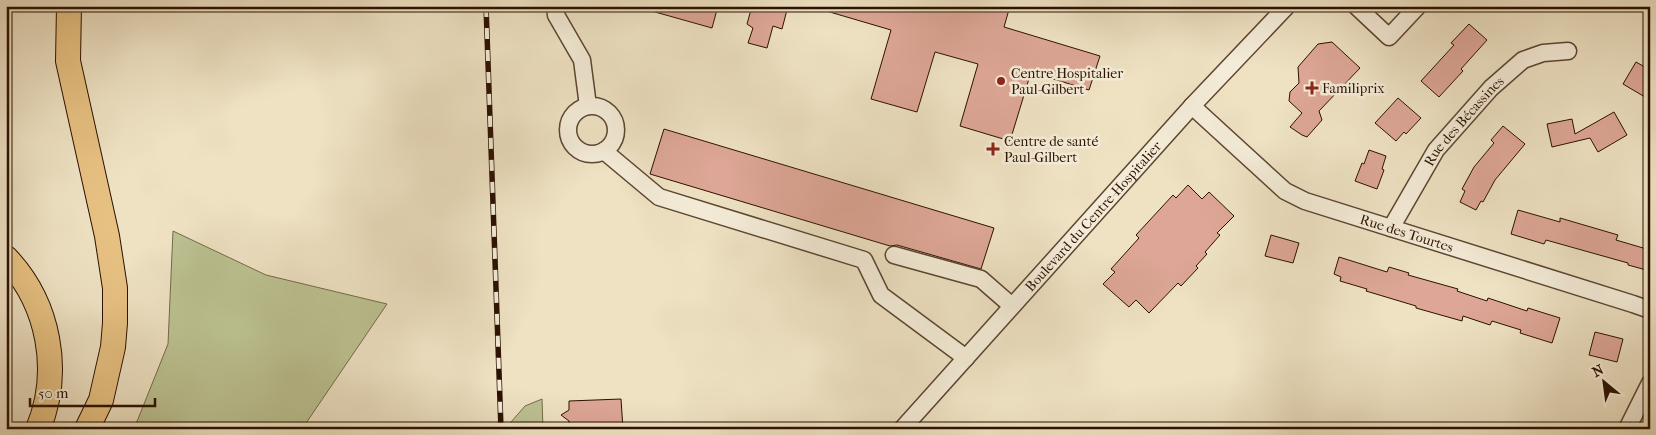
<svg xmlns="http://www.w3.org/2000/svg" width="1656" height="435" viewBox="0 0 1656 435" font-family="'IM FELL French Canon',serif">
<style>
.green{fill:#bcc292;stroke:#746a49}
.building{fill:#dda696;stroke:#2b1100}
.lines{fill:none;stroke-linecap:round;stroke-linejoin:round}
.minor-casing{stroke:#5c4531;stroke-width:19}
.highway-casing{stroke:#2b1100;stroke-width:26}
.minor{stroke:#f4ecd8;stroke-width:16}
.highway{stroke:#e7c182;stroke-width:24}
.rail-casing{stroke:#2b1100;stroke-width:5.5}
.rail{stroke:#f4ecd8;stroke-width:4;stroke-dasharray:11;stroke-linecap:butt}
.poi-dot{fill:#8f2418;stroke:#f4ecd8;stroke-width:2}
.labels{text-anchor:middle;stroke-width:5;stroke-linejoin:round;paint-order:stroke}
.poi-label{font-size:14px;fill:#2b1100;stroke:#f4ecd8;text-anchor:start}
.street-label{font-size:14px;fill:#2b1100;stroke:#f4ecd8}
</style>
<rect width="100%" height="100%" fill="#eee2c3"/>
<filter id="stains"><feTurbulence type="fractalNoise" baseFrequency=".004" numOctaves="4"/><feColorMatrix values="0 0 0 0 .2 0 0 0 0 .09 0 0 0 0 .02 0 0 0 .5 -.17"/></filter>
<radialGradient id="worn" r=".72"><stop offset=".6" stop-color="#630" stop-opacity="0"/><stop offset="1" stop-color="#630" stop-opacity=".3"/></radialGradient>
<g class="green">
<path d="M173 231 266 275 387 304 302 429H134L168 344Z"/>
<path d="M542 399 543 429H505L525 406Z"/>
</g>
<g class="building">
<path d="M648 6H718L712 28 648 10Z"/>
<path d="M752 6H788L782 29 773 26 767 48 748 43 753 28 747 24Z"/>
<path d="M824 6H1010L1004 27 1100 56 1089 90 1031 72 1010 141 960 126 978 64 935 52 917 112 871 99 891 30 823 10Z"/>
<path d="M1469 24 1487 40 1461 69 1463 71 1439 97 1421 81 1454 45 1451 43Z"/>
<path d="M1332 42 1360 68 1319 111 1322 120 1307 137 1302 135 1290 127 1302 113 1289 101 1290 92 1299 83 1298 67 1318 44Z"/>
<path d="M1636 62 1650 70V100L1623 84Z"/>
<path d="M1398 98 1421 118 1406 134 1404 132 1396 141 1375 123Z"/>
<path d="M1614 112 1627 135 1598 152 1590 138 1552 147 1547 124 1572 119 1575 134Z"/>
<path d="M1503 126 1525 144 1495 180 1483 202 1481 201 1476 210 1460 202 1465 191 1462 189 1474 167 1494 143 1491 140Z"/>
<path d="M664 129 994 228 981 269 897 245 890 246 650 174Z"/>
<path d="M1369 150 1386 156 1382 169 1384 170 1377 189 1355 181 1362 163 1364 164Z"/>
<path d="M1188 185 1202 199 1209 192 1234 216 1217 233 1220 235 1205 252 1207 254 1196 266 1198 268 1181 286 1178 283 1149 313 1136 300 1129 307 1103 284 1115 272 1111 269 1139 238 1136 235 1173 195 1176 198Z"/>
<path d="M1518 210 1560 222V218L1618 235 1616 240 1650 250V271L1628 265V263L1546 240 1544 244 1511 234Z"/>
<path d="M1271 235 1299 243 1293 263 1265 256Z"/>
<path d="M1339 257 1387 272 1389 267 1409 273 1408 275 1458 289 1457 291 1487 301 1488 298 1527 311 1528 308 1560 318 1552 343 1520 333 1521 330 1492 321 1490 325 1463 316 1462 321 1416 308V306L1366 291 1367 289 1340 281 1341 277 1334 274Z"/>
<path d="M1595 332 1623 339 1617 362 1589 355Z"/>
<path d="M621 399 623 429H569V421L561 415 569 410V401Z"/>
</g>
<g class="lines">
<defs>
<g id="minor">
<path d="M555 6 556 15 582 60 588 106"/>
<path d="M1356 6 1389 37 1418 6"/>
<circle cx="592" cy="130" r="24"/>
<path id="s1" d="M1192 106 1285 191 1305 201 1633 304 1650 310"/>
<path d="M604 151 659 197 864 260 881 295 966 358"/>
<path id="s2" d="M1391 228 1436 150 1491 88 1523 60 1543 53 1568 51"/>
<path d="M894 255 981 279 1012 306"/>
<path id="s3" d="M902 429 1192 106 1287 6"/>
<path d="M1627 429 1650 383"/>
</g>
<g id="highway">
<path d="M69 6 68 61 107 236 115 288V323L113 347 101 400 87 429"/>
<path d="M6 258C49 303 62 371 38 429"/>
</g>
</defs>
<use href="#minor" class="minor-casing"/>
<use href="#highway" class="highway-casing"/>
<use href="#minor" class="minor"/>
<use href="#highway" class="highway"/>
<defs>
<path id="rail" d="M486 6 501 429"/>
</defs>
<use href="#rail" class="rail-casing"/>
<use href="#rail" class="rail"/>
</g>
<g class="poi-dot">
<circle cx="1001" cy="81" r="5"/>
<path d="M1309.5 80.5h5v5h5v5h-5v5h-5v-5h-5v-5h5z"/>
<path d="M990.5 141.5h5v5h5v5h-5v5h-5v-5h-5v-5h5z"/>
</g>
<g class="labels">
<g class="poi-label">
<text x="1011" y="78">Centre Hospitalier<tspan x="1011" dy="16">Paul-Gilbert</tspan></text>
<text x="1322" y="93">Familiprix</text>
<text x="1004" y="146">Centre de santé<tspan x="1004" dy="16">Paul-Gilbert</tspan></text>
</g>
<g class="street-label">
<text dy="5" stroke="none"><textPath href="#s2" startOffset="130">Rue des Bécassines</textPath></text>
<text dy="5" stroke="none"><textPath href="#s3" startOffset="286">Boulevard du Centre-Hospitalier</textPath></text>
<text dy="5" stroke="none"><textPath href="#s1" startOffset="255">Rue des Tourtes</textPath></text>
</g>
</g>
<rect width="1656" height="435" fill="none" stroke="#eee2c3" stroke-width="25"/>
<rect x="8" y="8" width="1641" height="420" fill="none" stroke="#2b1100" stroke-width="2.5"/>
<rect x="12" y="12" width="1631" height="410" fill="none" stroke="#2b1100"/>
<g transform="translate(1604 382) rotate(331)" stroke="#f4ecd8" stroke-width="4" paint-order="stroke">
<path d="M0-4L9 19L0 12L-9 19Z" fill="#2b1100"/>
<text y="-8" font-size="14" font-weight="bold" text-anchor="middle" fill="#2b1100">N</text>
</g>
<path d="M30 398v8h125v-8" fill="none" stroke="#2b1100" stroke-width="2.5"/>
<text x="38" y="398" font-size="15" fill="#2b1100" stroke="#f4ecd8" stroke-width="4" paint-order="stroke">50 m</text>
<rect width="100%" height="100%" filter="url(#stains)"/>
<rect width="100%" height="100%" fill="url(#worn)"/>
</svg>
